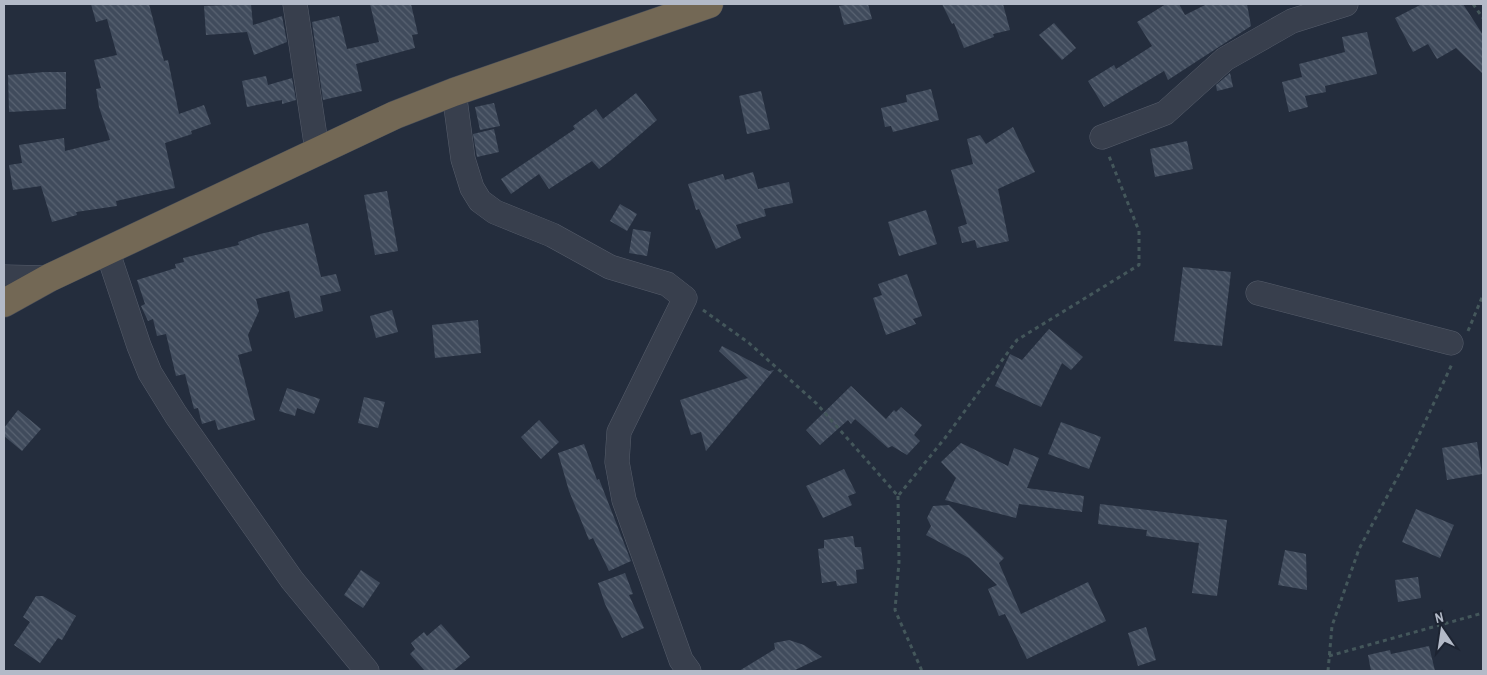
<svg xmlns="http://www.w3.org/2000/svg" width="1487" height="675" viewBox="0 0 1487 675" font-family="'Archivo Narrow',sans-serif">
<style>
.building{fill:url(#building-back-hatch)}
.lines{fill:none;stroke-linecap:round;stroke-linejoin:round}
.street-casing{stroke:#565d6b;stroke-width:25}
.highway-casing{stroke:#434a58;stroke-width:29}
.path{stroke:#44575b;stroke-width:3;stroke-dasharray:4 4;stroke-linecap:butt}
.street{stroke:#383f4d;stroke-width:24}
.highway{stroke:#736855;stroke-width:28}
</style>
<defs>
<pattern id="building-back-hatch" width="6" height="6" patternUnits="userSpaceOnUse" patternTransform="scale(1.25)"><rect width="6" height="6" fill="#404b5c"/><path d="M-1 5l2 2M0 0l6 6M5-1l2 2" fill="none" stroke="#596372"/></pattern>
</defs>
<rect width="100%" height="100%" fill="#242d3d"/>
<g class="building">
<path d="M91 4H149L164 61 168 60 179 114 204 105 211 124 191 131 192 134 165 143 175 188 116 201 117 206 76 212 77 215 52 222 41 186 13 190 9 165 22 163 19 145 64 138 65 151 110 140 99 107 96 89 101 88 94 60 117 55 107 19 96 22Z"/>
<path d="M251 4 253 25 282 16 287 42 254 55 247 32 206 35 204 6Z"/>
<path d="M370 4H411L418 34 412 35 415 48 356 64 362 91 323 100 312 22 339 16 347 49 379 42Z"/>
<path d="M849 4H868L872 19 844 25 839 6Z"/>
<path d="M942 4H1003L1010 30 993 34 994 37 964 48 954 23 952 24Z"/>
<path d="M1166 4H1179L1185 15 1207 4H1247L1251 26 1168 80 1164 71 1104 107 1088 81 1114 65 1116 69 1152 46 1137 22Z"/>
<path d="M1422 4H1463L1483 35V74L1456 48 1437 59 1428 44 1413 52 1395 18Z"/>
<path d="M1054 23 1076 48 1062 60 1039 35Z"/>
<path d="M1367 32 1377 74 1325 86 1326 92 1305 96 1308 107 1289 112 1282 82 1302 77 1299 64 1345 52 1342 37Z"/>
<path d="M45 72H66V109L9 112 8 75Z"/>
<path d="M1230 73 1233 87 1217 91 1216 85Z"/>
<path d="M266 76 268 85 292 78 296 100 282 104V100L247 107 242 81Z"/>
<path d="M931 89 939 120 893 132 891 126 885 127 881 108 907 102 906 95Z"/>
<path d="M761 91 770 129 747 134 739 96Z"/>
<path d="M636 93 657 120 611 160 599 169 592 161 549 189 539 174 511 194 501 179 575 129 573 126 596 109 603 119Z"/>
<path d="M494 103 500 126 480 130 475 107Z"/>
<path d="M1013 127 1035 172 998 189 1009 241 977 248 975 240 962 243 958 227 967 224 951 170 973 164 967 139 980 135 986 144Z"/>
<path d="M494 129 499 152 477 157 473 134Z"/>
<path d="M1187 141 1193 169 1155 177 1150 149Z"/>
<path d="M753 172 758 189 789 182 793 203 764 209 766 216 736 225 741 238 716 249 699 209 696 210 688 184 723 174 725 180Z"/>
<path d="M387 191 398 251 375 255 364 195Z"/>
<path d="M620 204 637 214 627 231 610 221Z"/>
<path d="M926 210 937 244 899 256 888 222Z"/>
<path d="M308 223 321 277 336 274 341 291 320 296 323 311 295 318 289 291 256 299 259 311 248 335 252 351 238 355 255 420 218 430 215 420 202 424 198 408 194 409 185 374 176 376 166 334 157 336 153 319 148 321 141 306 145 304 137 280 176 268 175 264 184 262 183 258 239 245 238 242 260 234Z"/>
<path d="M633 229 651 232 647 256 629 253Z"/>
<path d="M1183 267 1231 272 1222 346 1174 341Z"/>
<path d="M907 274 922 316 913 319 916 324 886 335 873 298 882 295 878 284Z"/>
<path d="M392 310 398 332 376 338 370 316Z"/>
<path d="M478 320 481 353 435 358 432 325Z"/>
<path d="M1049 329 1083 357 1071 370 1062 363 1041 407 995 386 1010 354 1022 360Z"/>
<path d="M722 346 769 371 774 370 706 451 701 432 691 435 680 400 748 378 719 351Z"/>
<path d="M851 386 886 419 894 410 896 412 901 407 922 425 914 435 920 441 907 455 892 446 888 448 855 419 851 424 848 420 820 445 806 430Z"/>
<path d="M287 388 320 399 314 414 297 408 295 416 279 411Z"/>
<path d="M364 397 385 402 378 428 358 423Z"/>
<path d="M18 410 41 429 22 451 4 436V428Z"/>
<path d="M539 420 559 442 541 459 521 437Z"/>
<path d="M1061 422 1101 437 1089 469 1048 454Z"/>
<path d="M1477 442 1482 474 1447 480 1442 448Z"/>
<path d="M961 443 1008 466 1014 448 1039 458 1027 488 1084 496 1082 512 1019 504 1016 518 945 500 956 478 941 462Z"/>
<path d="M584 444 597 480 599 479 631 561 609 571 593 538 589 540 569 491 558 453Z"/>
<path d="M844 469 856 493 848 496 852 505 823 518 806 486Z"/>
<path d="M1100 504 1227 520 1217 596 1192 593 1199 543 1146 536 1147 530 1098 524Z"/>
<path d="M949 505 1004 558 999 563 1021 614 1088 582 1106 621 1027 659 1005 614 999 616 988 589 997 585 969 558 926 535 931 526 927 518 933 506Z"/>
<path d="M1416 509 1454 525 1440 558 1402 542Z"/>
<path d="M853 536 855 547H861L864 569 856 570 857 583 837 586 836 581 822 583 818 549 824 548V540Z"/>
<path d="M1285 550 1306 554 1307 590 1278 585Z"/>
<path d="M361 570 380 583 363 608 344 595Z"/>
<path d="M625 573 633 594 629 595 644 628 622 638 605 604 598 583Z"/>
<path d="M1418 577 1421 598 1398 602 1395 580Z"/>
<path d="M36 596H43L76 616 62 640 58 638 40 663 14 645 30 622 23 617Z"/>
<path d="M441 624 470 657 453 671H425L410 654 415 649 411 643 424 632 427 636Z"/>
<path d="M1146 627 1156 660 1138 666 1128 633Z"/>
<path d="M789 640 804 645 822 657 793 671H739L775 649 774 643Z"/>
<path d="M1429 646 1435 671H1371L1368 655 1390 650 1391 654Z"/>
</g>
<g class="lines">
<defs>
<g id="street">
<path d="M295 4 317 150"/>
<path d="M454 92 463 159 472 188 480 201 495 212 552 235 610 267 667 284 685 298 619 432 617 462 624 500 681 660 689 671"/>
<path d="M1102 137 1165 113 1225 59 1292 21 1346 4"/>
<path d="M107 250 139 346 150 373 176 415 292 580 367 671"/>
<path d="M4 277 49 278"/>
<path d="M1258 293 1451 343"/>
</g>
<path id="highway" d="M4 303 49 278 395 115 454 92 709 4"/>
</defs>
<use href="#street" class="street-casing"/>
<use href="#highway" class="highway-casing"/>
<g class="path">
<path d="M1473 4 1483 18"/>
<path d="M703 310 749 343 816 403 898 496 945 438 1017 340 1139 265V231L1109 156"/>
<path d="M1468 331 1483 295"/>
<path d="M898 496 899 562 895 610 922 671"/>
<path d="M1329 656 1483 613"/>
<path d="M1328 671 1332 626 1359 549 1412 450 1452 364"/>
</g>
<use href="#street" class="street"/>
<use href="#highway" class="highway"/>
</g>
<rect width="1487" height="675" fill="none" stroke="#b3bac8" stroke-width="10"/>
<g transform="translate(1442 630) rotate(347)" stroke="#1d2432" stroke-width="4" paint-order="stroke">
<path d="M0-4L9 19L0 12L-9 19Z" fill="#b3bac8"/>
<text y="-8" font-size="14" font-weight="bold" text-anchor="middle" fill="#b3bac8">N</text>
</g>
</svg>
